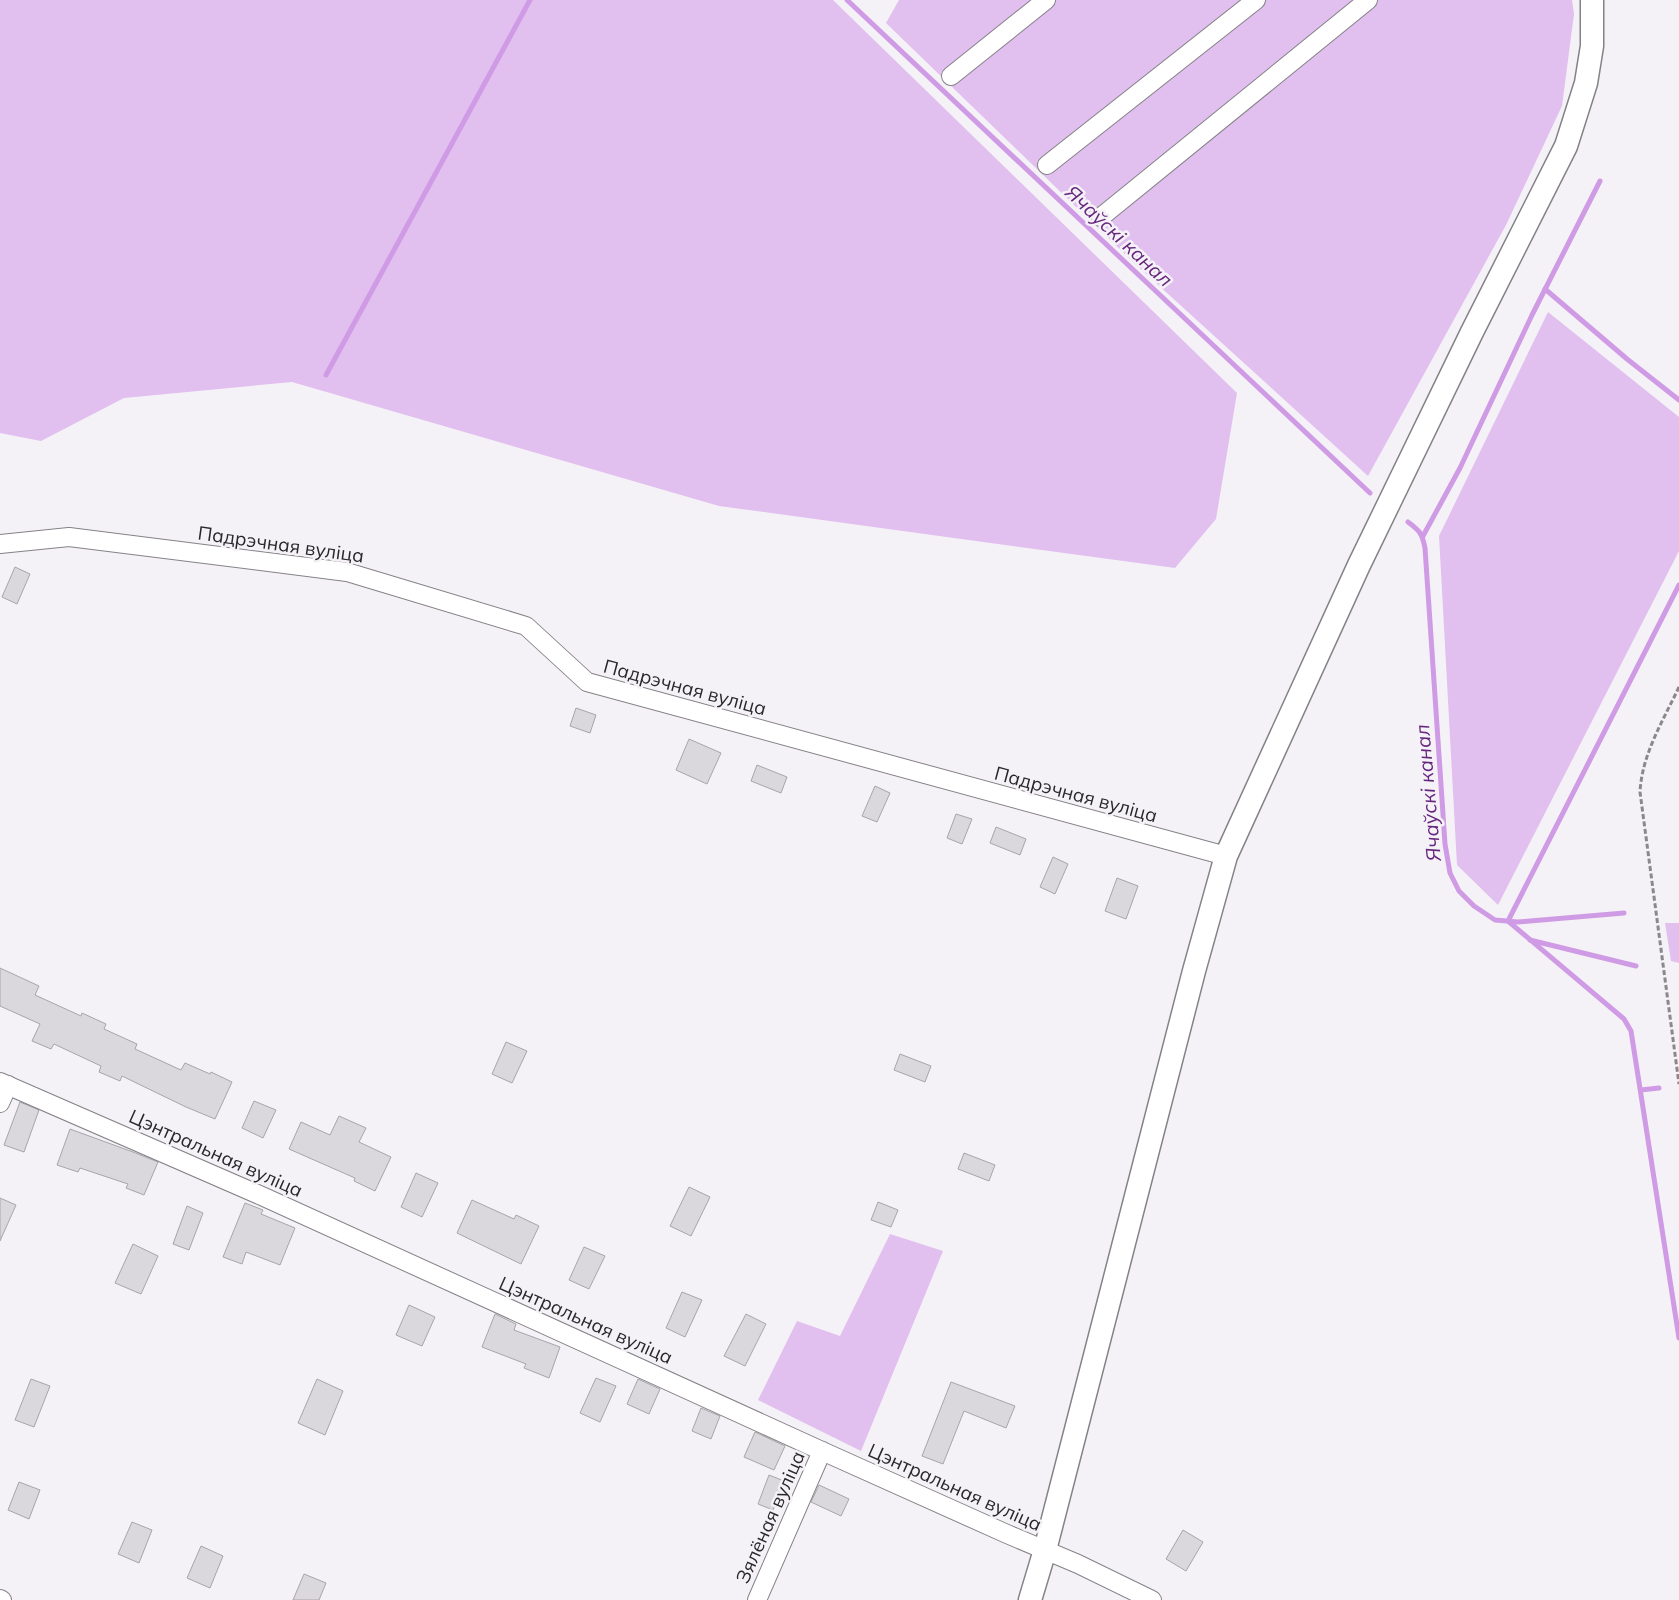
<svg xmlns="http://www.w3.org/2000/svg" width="1679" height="1600" viewBox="0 0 1679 1600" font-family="Mulish,sans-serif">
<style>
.green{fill:#e1bfef}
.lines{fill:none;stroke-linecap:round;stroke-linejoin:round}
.stream{stroke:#d09be5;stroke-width:5}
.building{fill:#dbd8dd;stroke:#a8a5a9}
.minor-casing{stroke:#858287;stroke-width:20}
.major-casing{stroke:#858287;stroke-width:25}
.path{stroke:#8a888b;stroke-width:3;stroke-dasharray:5 2.5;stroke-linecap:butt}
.minor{stroke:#fff;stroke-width:18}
.major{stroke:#fff;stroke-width:22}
.labels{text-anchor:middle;stroke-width:5;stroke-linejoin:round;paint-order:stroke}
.street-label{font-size:19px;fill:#292729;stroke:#f5f2f7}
.water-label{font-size:20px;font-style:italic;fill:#67267e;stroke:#f5f2f7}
</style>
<rect width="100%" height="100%" fill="#f5f2f7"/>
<g class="green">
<path d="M0 0H833L1237 393 1216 519 1175 568 719 506 292 382 124 398 41 441 0 433Z"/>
<path d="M899 0H1572L1574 14 1562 106 1506 225 1368 476 1134 263 886 23Z"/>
<path d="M1548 312 1679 417V551L1498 905 1457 865 1439 536Z"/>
<path d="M1665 923H1679V963L1671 961Z"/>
<path d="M890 1234 943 1251 861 1451 758 1400 797 1321 840 1336Z"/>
</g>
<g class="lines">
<g class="stream">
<path d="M847 0 1370 493"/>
<path d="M1545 289 1627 359 1679 400"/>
<path d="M326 375 530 0"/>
<path d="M1408 522C1420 531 1422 533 1425 548L1445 844 1450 873 1459 891 1474 906 1495 920 1518 922 1624 913"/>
<path d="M1423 536 1460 468 1532 315 1600 181"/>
<path d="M1679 585 1508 921 1624 1019 1631 1031 1679 1338"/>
<path d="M1530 940 1636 966"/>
<path d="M1641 1090 1659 1088"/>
</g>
</g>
<g class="building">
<path d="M15 567 30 574 17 604 2 597Z"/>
<path d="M576 708 596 715 590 733 570 726Z"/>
<path d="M689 739 721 753 707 784 676 770Z"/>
<path d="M757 765 787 777 781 793 751 781Z"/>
<path d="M875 786 890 793 877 822 862 816Z"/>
<path d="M956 814 972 819 962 844 947 838Z"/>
<path d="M996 827 1026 839 1020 855 990 843Z"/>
<path d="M1053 857 1068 864 1055 894 1040 887Z"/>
<path d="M1117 878 1138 886 1126 919 1105 911Z"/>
<path d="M0 968 39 986 35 995 81 1016 82 1013 106 1024 104 1029 137 1044 135 1049 181 1070 185 1063 210 1074 211 1072 232 1082 215 1119 186 1107 122 1076 120 1081 99 1072 101 1066 54 1044 51 1049 32 1041 40 1024 0 1006Z"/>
<path d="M506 1042 527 1051 512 1083 492 1074Z"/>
<path d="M900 1054 931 1066 925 1082 894 1070Z"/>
<path d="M254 1101 276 1110 263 1138 242 1128Z"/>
<path d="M20 1102 39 1110 24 1152 4 1145Z"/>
<path d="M339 1116 366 1128 359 1142 391 1157 375 1191 354 1181 355 1178 289 1149 301 1122 330 1135Z"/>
<path d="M70 1129 133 1152 158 1162 144 1195 126 1188 128 1184 80 1168 78 1172 57 1165Z"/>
<path d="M964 1153 995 1165 989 1181 958 1169Z"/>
<path d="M416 1173 438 1183 422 1217 401 1207Z"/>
<path d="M689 1187 710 1197 691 1236 670 1226Z"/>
<path d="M0 1198 16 1205 0 1241Z"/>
<path d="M472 1200 514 1219 516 1215 539 1226 521 1264 457 1233Z"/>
<path d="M878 1202 898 1210 891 1227 871 1220Z"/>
<path d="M245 1203 263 1210 261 1214 295 1228 280 1265 246 1252 242 1264 223 1257Z"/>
<path d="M187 1206 203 1213 189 1250 173 1244Z"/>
<path d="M133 1244 158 1256 141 1294 115 1283Z"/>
<path d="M584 1247 605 1256 589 1289 569 1280Z"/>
<path d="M682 1292 702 1300 685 1337 666 1328Z"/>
<path d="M409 1305 435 1317 422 1346 396 1335Z"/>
<path d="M495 1314 516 1324 514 1330 560 1347 549 1378 524 1368 526 1364 482 1347Z"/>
<path d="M746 1314 766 1324 745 1366 724 1356Z"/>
<path d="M596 1378 616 1386 600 1422 580 1413Z"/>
<path d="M31 1379 50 1386 34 1427 15 1420Z"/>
<path d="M317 1379 343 1391 325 1435 298 1423Z"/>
<path d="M638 1379 660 1389 649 1414 627 1404Z"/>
<path d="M951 1382 1015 1406 1006 1428 964 1411 943 1464 922 1456Z"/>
<path d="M701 1408 720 1416 711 1439 692 1431Z"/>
<path d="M755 1432 785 1446 774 1470 744 1457Z"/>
<path d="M769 1475 784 1481 773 1510 758 1504Z"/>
<path d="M19 1482 40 1490 29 1519 8 1510Z"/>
<path d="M819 1485 849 1499 841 1516 811 1502Z"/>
<path d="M132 1522 152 1530 139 1563 118 1554Z"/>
<path d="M1183 1530 1203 1542 1186 1571 1166 1559Z"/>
<path d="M201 1546 223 1556 210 1588 187 1578Z"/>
<path d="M304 1574 326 1583 319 1600H293Z"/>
</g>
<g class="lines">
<defs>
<g id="minor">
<path d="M951 76 1046 0"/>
<path d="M1047 165 1256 0"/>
<path d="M1101 217 1368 0"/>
<path d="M0 544 69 537 347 572 526 626 587 682 1226 856"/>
<path d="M0 1082 264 1197 822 1451 1007 1534 1078 1564 1152 1600"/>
<path d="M0 1103 8 1085"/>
<path d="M0 1599 2 1600"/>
<path d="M757 1600 822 1451"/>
</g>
<path id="major" d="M1030 1600 1045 1550 1194 971 1226 856 1359 565 1472 332 1566 146 1586 83 1592 46V0"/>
</defs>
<use href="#minor" class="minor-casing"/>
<use href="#major" class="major-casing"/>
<path class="path" d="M1679 687C1663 721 1642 754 1640 792L1679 1084"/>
<use href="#minor" class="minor"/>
<use href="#major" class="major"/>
</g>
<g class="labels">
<g class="street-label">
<text transform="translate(281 544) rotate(8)" y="7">Падрэчная вуліца</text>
<text transform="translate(685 687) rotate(15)" y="7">Падрэчная вуліца</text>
<text transform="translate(1076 794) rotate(15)" y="7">Падрэчная вуліца</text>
<text transform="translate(216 1153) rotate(24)" y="7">Цэнтральная вуліца</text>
<text transform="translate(586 1320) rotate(24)" y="7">Цэнтральная вуліца</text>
<text transform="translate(955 1487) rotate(24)" y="7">Цэнтральная вуліца</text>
<text transform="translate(770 1517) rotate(-66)" y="7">Зялёная вуліца</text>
</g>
<g class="water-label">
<text transform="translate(1119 236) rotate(43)" y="7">Ячаўскі канал</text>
<text transform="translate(1428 793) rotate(-95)" y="7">Ячаўскі канал</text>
</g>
</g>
</svg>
